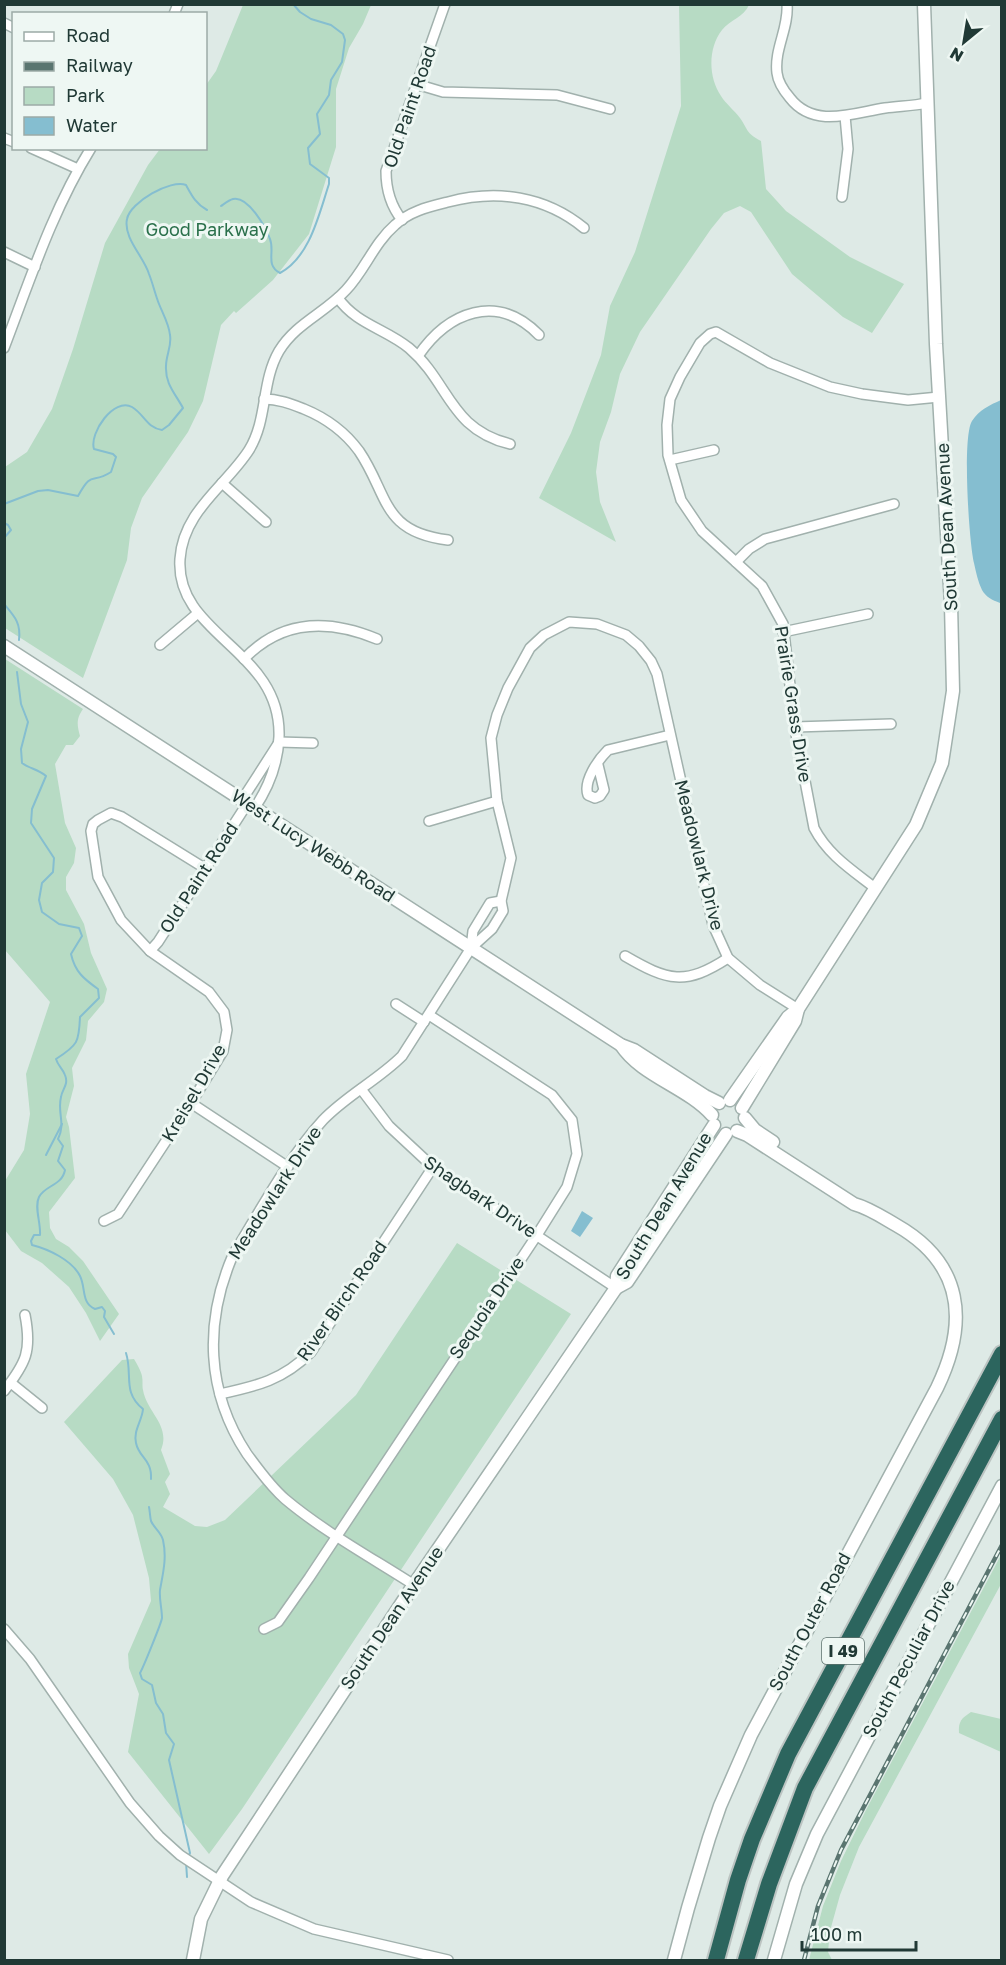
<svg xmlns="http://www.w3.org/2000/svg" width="1006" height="1965" viewBox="0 0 1006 1965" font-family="'Golos Text',sans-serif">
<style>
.green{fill:#b7dbc4}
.water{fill:#85bed0}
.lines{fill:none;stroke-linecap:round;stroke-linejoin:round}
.stream{stroke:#85bed0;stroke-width:2}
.minor-casing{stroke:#a1b1ad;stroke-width:12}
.tertiary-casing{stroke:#a1b1ad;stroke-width:15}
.motorway-casing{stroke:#bcc4c2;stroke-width:20}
.minor{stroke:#fff;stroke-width:9}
.tertiary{stroke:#fff;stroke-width:12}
.motorway{stroke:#2c655e;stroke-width:16}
.rail-casing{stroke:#5a7570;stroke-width:4.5}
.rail{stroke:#eef7f3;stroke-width:2;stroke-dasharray:7;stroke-linecap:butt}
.labels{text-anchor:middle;stroke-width:6;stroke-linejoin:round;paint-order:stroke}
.shield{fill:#eef7f3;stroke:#5e726e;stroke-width:1.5}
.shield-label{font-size:16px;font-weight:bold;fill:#203935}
.street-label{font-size:18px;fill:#203935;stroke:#eef7f3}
.park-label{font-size:18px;fill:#2a704b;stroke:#eef7f3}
</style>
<rect width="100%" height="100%" fill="#deeae6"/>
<g class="green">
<path d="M243 5H371L363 24 349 48 336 89V147L309 234 273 280 236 313 234 311 221 325 203 401 188 432 142 498 131 528 127 560 83 678 5 628V467L27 452 52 409 73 349 105 243 148 165 160 149 206 148V85L216 71Z"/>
<path d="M679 5H749C744 17 730 20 722 30 708 48 708 77 721 96 726 104 734 110 740 118 749 131 745 132 761 141L766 189 786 211 850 257 904 284 872 333 843 317 792 274 751 212 740 206 724 213 711 229 640 332 620 374 611 412 600 442 596 472 600 502 616 542 539 498 571 433 601 355 610 306 635 252 681 106Z"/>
<path d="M5 659 83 709C76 719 77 725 80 736L73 745H66L55 764 65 823 76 848 74 863 66 877V890L84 924 91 953 107 989 104 1002 88 1021 86 1040 72 1068 74 1086 66 1117 69 1127 75 1178 49 1212 50 1228 56 1239 69 1247 83 1261 119 1314 100 1341 86 1313 69 1287 42 1263 21 1251 5 1230V1181L24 1150 30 1114 26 1074 50 1002 5 950Z"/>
<path d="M457 1243 571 1314 242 1809 209 1854 128 1752 139 1694 129 1668 128 1654 151 1601 149 1578 133 1515 113 1479 64 1422 122 1360 134 1359C137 1364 141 1371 142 1376 143 1381 142 1386 143 1390 147 1413 171 1425 161 1450L170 1474 165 1482 170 1494 163 1507 195 1526 207 1527 225 1520 356 1395Z"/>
<path d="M1001 1555V1584L859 1847 840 1895 830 1931 828 1952 832 1960H809L823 1906 841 1861 866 1810Z"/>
<path d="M971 1712 1001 1719V1752L959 1733C958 1721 962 1718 971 1712Z"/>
</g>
<g class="water">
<path d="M1001 400 1002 603H1000C992 600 986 597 982 590 978 582 976 572 974 563 969 542 962 437 972 421 979 410 990 405 1001 400Z"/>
<path d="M582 1211 593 1218 580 1237 571 1231Z"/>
</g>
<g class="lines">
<g class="stream">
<path d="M221 206C224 204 229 200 233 199 248 195 266 228 270 239 275 252 265 265 280 273 310 257 319 214 329 184V178L310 164 308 148 320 134 317 114 329 95 331 80 342 62 345 40 343 34 331 25 311 19 300 12 293 4"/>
<path d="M4 504 38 491 48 490 78 496C93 469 91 485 111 472L116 457 113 454 94 449C89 433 114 397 132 407 144 414 147 428 162 430L169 425 183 408C175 393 165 384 166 366 166 355 172 346 170 335 169 324 163 314 159 304 155 294 153 284 149 274 144 257 123 238 127 219 130 202 171 179 186 185 192 196 196 204 207 210"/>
<path d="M4 523 8 525 11 530 4 538"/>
<path d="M4 604C15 617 21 623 19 640"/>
<path d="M17 672 21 704 28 722 21 749 22 763C30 769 38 769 46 776L32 809 31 823 54 858 53 872 42 883 39 900 42 912 59 924 79 928 82 936 71 954C75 972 84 979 98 989L99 998 80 1017C79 1042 78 1045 56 1059 58 1066 63 1069 65 1075 69 1085 62 1089 61 1097 57 1113 66 1123 58 1139L63 1146 58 1161 65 1170C62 1186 45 1185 39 1197 34 1207 41 1223 40 1235H34L31 1241 32 1245C48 1249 72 1260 80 1276 86 1288 81 1303 95 1309L102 1307 105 1311 104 1317 114 1334"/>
<path d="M46 1155 62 1124"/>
<path d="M126 1353C133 1375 122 1392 143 1409 142 1421 133 1431 136 1443 139 1458 152 1459 151 1479"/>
<path d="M149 1507C150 1512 150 1517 151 1521 154 1528 161 1532 163 1540 167 1558 163 1573 160 1590 159 1599 162 1609 162 1618 161 1624 143 1668 140 1673L142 1679 152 1685 156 1703 163 1714 166 1733 174 1744 169 1760 190 1853 188 1857"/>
<path d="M186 1862 187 1877"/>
</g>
<defs>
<g id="minor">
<path d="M787 4C789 28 774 49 777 73 778 82 784 91 790 98 814 129 853 113 885 108 899 106 913 106 927 103"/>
<path d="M174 14 178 4"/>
<path d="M4 23 14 28"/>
<path d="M416 84 443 92 557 95 610 109"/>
<path d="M4 138 14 142"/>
<path d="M31 148 78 169"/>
<path d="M842 197 848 149 845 116"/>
<path d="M402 220C390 205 386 189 386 171L445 4"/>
<path d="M4 252 35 267"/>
<path d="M338 298C356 324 386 329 409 348 450 383 449 429 510 444"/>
<path d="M4 348C30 280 52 211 91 148"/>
<path d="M418 356C448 312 497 292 539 335"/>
<path d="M264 399C279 399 291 404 304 409 326 418 345 432 359 451 389 495 381 532 448 540"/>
<path d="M670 460 714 450"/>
<path d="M222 483 266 522"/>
<path d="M736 562 749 549 765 539 894 504"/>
<path d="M783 632 868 614"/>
<path d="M160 645 198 613"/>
<path d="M244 659C282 619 329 619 377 639"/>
<path d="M795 727 891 724"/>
<path d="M279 742 313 743"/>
<path d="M598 765 604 790 600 796 595 798 588 795C583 781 598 760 608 750L670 735"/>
<path d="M242 800 278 744"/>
<path d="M254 809C269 787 278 763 279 737 282 649 175 636 180 559 183 511 226 486 249 450 268 419 261 382 279 351 296 323 325 313 346 290 365 270 374 243 395 225 410 211 428 207 448 202 497 189 545 196 584 228"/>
<path d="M429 821 497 801"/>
<path d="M875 888C852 870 828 855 814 828L795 729 783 624 762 586 702 531 681 500 668 455 667 425 670 399 680 377 700 343 710 334 716 332 770 363 830 387 862 394 908 400 939 397"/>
<path d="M471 948 473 931 490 903 501 901"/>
<path d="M150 951 158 942 247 804"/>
<path d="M625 956C668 981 685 986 728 958"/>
<path d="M396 1004 424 1022"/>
<path d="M361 1089 389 1126 433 1167 616 1288"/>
<path d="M191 1103 288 1167"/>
<path d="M104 1221 118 1214 191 1103 223 1051 227 1030 224 1012 209 992 150 951 121 920 98 877 91 831 93 824 98 820 111 813 122 817 206 869"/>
<path d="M11 1383 42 1408"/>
<path d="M4 1391C26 1363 32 1351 25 1315"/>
<path d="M220 1394C257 1386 283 1380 311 1352L433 1167"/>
<path d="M414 1585C372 1558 323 1531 285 1499 270 1486 259 1470 247 1454 206 1392 204 1322 233 1255 260 1211 289 1157 323 1120 347 1095 378 1080 402 1056L471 948 492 929 503 911 501 901 511 858 497 801 491 738 497 715 508 688 530 648 544 635 569 622 597 624 626 635 639 646 651 661 657 674 713 925 728 958 760 985 798 1009"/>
<path d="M4 1629 30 1659 130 1803 159 1836 180 1855 251 1902 314 1929 448 1960"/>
<path d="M264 1629 278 1622 309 1578 537 1235 567 1187 577 1154 572 1120 552 1095 429 1015"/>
</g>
<g id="tertiary">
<path d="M4 646 621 1045 634 1050 705 1096 719 1103"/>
<path d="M621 1045C641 1076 687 1087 712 1115"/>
<path d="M730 1100 788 1017 798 1009"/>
<path d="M742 1108 795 1021 798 1009 916 825 942 763 953 691 951 604 936 344 924 4"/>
<path d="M745 1118 755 1130 773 1142"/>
<path d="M616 1288 627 1282 726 1134"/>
<path d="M193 1960 201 1919 222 1876 415 1583 616 1288 617 1276 714 1125"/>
<path d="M674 1960 688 1908 709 1838 720 1806 751 1735 937 1388C969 1322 963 1263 896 1225 882 1217 869 1208 854 1204L747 1135 737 1131"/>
<path d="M774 1960 796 1884 817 1834 1002 1486"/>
</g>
<g id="motorway">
<path d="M716 1960 738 1880 752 1839 788 1754 1002 1354"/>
<path d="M746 1960 769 1884 805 1788 1002 1419"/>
</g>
</defs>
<use href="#minor" class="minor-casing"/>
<use href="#tertiary" class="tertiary-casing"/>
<use href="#motorway" class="motorway-casing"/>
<use href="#minor" class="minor"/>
<use href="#tertiary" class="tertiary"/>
<use href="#motorway" class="motorway"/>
<defs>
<path id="rail" d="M804 1960 818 1906 841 1850 1002 1545"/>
</defs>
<use href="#rail" class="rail-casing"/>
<use href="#rail" class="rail"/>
</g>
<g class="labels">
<rect class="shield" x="822" y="1638" width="42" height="26" rx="4.5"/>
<g class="shield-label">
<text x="843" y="1657">I 49</text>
</g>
<g class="street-label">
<text transform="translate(410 107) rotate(-71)" y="6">Old Paint Road</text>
<text transform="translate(947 527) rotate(-93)" y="6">South Dean Avenue</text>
<text transform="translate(793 704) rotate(81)" y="6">Prairie Grass Drive</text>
<text transform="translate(313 846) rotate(33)" y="6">West Lucy Webb Road</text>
<text transform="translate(699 855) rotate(76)" y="6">Meadowlark Drive</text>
<text transform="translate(199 878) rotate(-57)" y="6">Old Paint Road</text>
<text transform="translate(194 1093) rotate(-60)" y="6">Kreisel Drive</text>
<text transform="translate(275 1193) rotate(-57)" y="6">Meadowlark Drive</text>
<text transform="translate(480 1197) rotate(34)" y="6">Shagbark Drive</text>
<text transform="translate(664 1206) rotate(-59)" y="6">South Dean Avenue</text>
<text transform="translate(342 1301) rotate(-55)" y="6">River Birch Road</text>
<text transform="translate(487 1308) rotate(-56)" y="6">Sequoia Drive</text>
<text transform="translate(392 1618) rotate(-56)" y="6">South Dean Avenue</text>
<text transform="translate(810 1622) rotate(-62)" y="6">South Outer Road</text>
<text transform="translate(909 1659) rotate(-62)" y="6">South Peculiar Drive</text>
</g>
<g class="park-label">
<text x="207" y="236">Good Parkway</text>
</g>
</g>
<rect width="1006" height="1965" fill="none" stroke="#203935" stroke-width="12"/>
<rect x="12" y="12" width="195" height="138" fill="#eef7f3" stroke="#9caba7" stroke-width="1.5"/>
<rect x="24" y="32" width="30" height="9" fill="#ffffff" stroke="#9caba7" stroke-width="1.5"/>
<text x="66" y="42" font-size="18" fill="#203935">Road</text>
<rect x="24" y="62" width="30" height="9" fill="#5a7570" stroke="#9caba7" stroke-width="1.5"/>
<text x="66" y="72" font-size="18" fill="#203935">Railway</text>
<rect x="24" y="87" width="30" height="18" fill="#b7dbc4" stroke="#9caba7" stroke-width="1.5"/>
<text x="66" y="102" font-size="18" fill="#203935">Park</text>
<rect x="24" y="117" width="30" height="18" fill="#85bed0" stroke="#9caba7" stroke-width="1.5"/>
<text x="66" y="132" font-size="18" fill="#203935">Water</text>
<g transform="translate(964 42) rotate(210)" stroke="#eef7f3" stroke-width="4.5" paint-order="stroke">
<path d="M0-4.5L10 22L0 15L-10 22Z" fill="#203935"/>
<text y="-9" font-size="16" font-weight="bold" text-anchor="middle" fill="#203935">N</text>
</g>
<path d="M802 1941v9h114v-9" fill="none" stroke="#203935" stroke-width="3"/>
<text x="811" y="1941" font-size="18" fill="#203935" stroke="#eef7f3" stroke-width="4.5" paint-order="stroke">100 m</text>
</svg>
